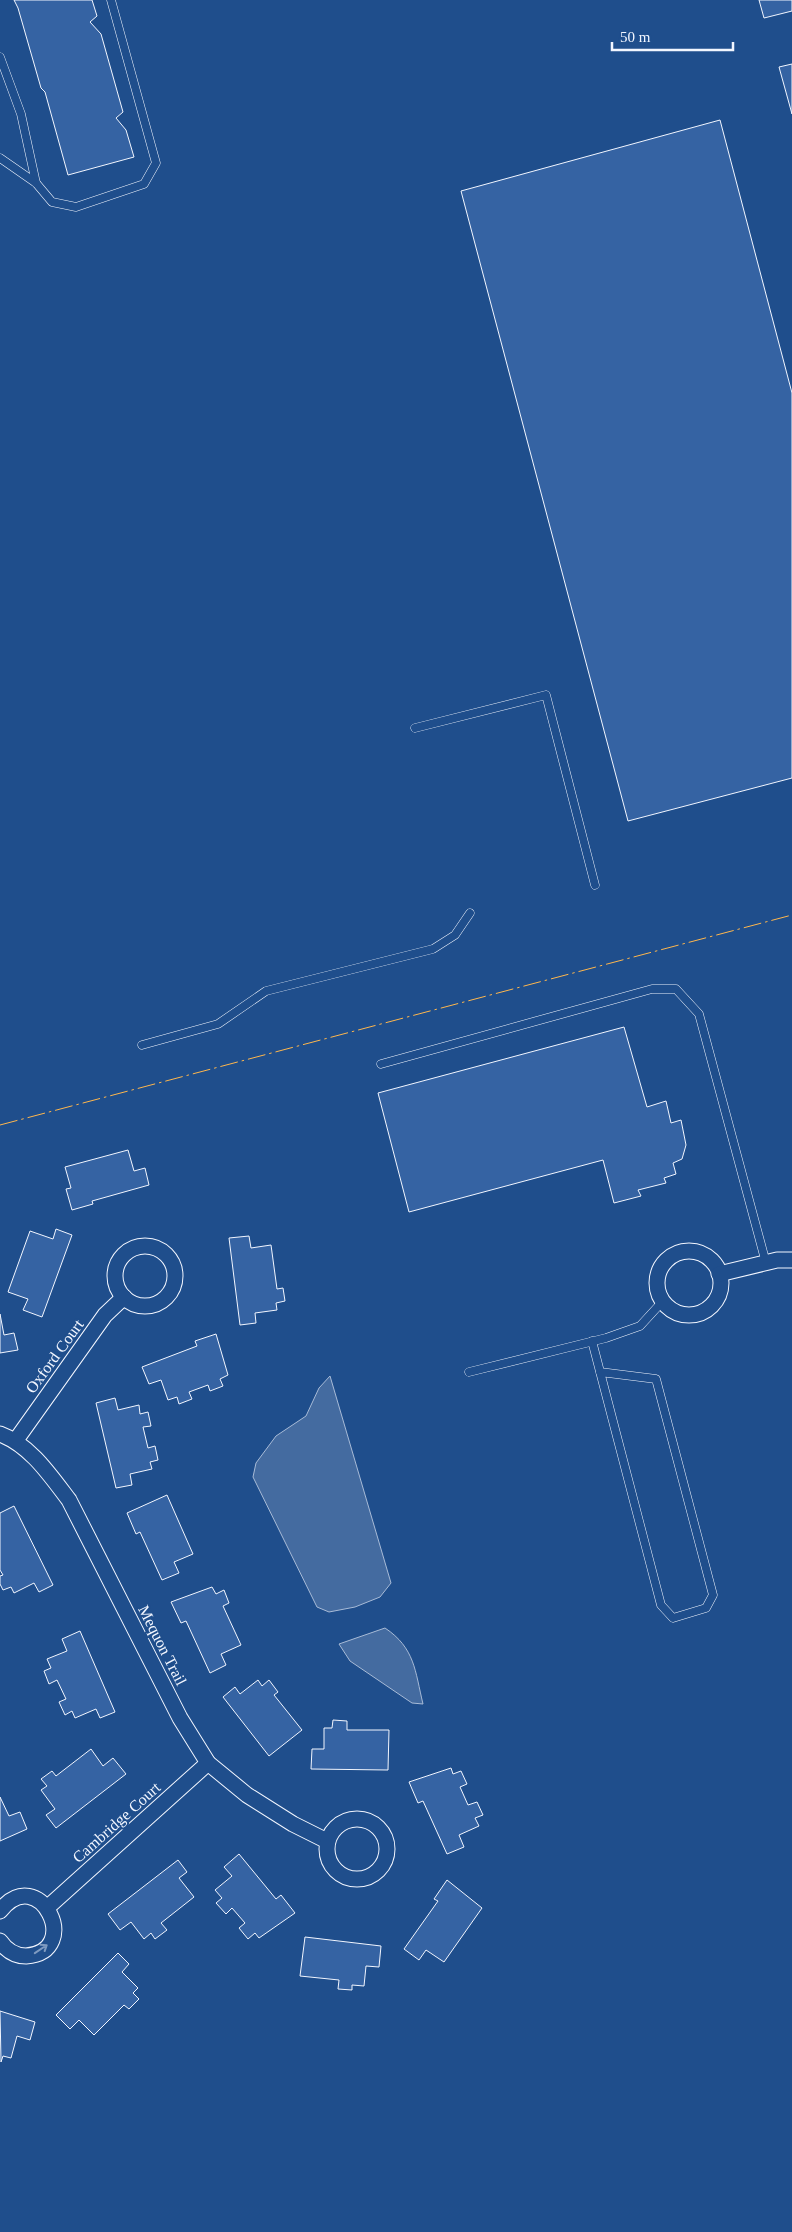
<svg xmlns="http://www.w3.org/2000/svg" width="792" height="2232" viewBox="0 0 792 2232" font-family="Georgia,serif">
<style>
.water{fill:#446ba0;stroke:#a8bbd7}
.building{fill:#3563a3;stroke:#f2f6ff}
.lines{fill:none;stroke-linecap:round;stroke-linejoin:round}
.lane-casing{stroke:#f2f6ff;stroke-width:9}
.street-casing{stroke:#f2f6ff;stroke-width:17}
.lane{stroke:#1f4e8c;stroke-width:8}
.street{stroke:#1f4e8c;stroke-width:15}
.power{stroke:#ffb74d;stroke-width:1;stroke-dasharray:18 4 2.5 4;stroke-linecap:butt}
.oneway{stroke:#7e9ac0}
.labels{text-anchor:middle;stroke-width:4;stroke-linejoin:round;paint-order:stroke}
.street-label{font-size:16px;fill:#f2f6ff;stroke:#1f4e8c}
</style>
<rect width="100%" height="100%" fill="#1f4e8c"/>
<g class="water">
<path d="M330 1376 391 1583 380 1597 355 1607 329 1612 317 1607 253 1477 256 1463 276 1436 306 1416 319 1388Z"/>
<path d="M385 1628C415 1648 415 1671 423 1704L412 1703 350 1661 339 1644Z"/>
</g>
<g class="building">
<path d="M14 0H92L97 16 90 22 101 34 123 112 116 118 126 130 134 157 68 175 45 92 41 88 18 8Z"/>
<path d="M759 0H792V11L764 18Z"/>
<path d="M792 64V114L779 67Z"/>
<path d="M720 120 792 393V778L628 821 461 191Z"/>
<path d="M624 1027 647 1107 666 1101 671 1123 681 1120 686 1145 682 1159 673 1163 676 1174 664 1178 666 1183 638 1190 641 1196 614 1203 603 1160 409 1212 378 1093Z"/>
<path d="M128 1150 134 1171 145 1168 149 1185 92 1201 93 1204 72 1210 66 1189 71 1188 65 1167Z"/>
<path d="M56 1229 72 1235 42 1317 23 1310 28 1299 8 1292 30 1231 53 1239Z"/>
<path d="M249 1236 251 1248 271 1245 277 1289 283 1288 285 1301 276 1303 277 1310 255 1313 256 1323 240 1325 229 1238Z"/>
<path d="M0 1314 4 1335 14 1333 18 1350 0 1353Z"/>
<path d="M216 1334 228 1375 220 1379 223 1386 210 1391 208 1385 189 1392 192 1399 179 1404 177 1397 168 1400 161 1380 149 1384 142 1367 197 1346 195 1341Z"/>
<path d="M115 1398 118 1410 139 1405 140 1414 148 1412 151 1426 143 1427 148 1448 155 1446 158 1460 150 1462 152 1469 130 1474 132 1485 116 1488 96 1403Z"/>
<path d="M167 1495 193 1554 174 1562 179 1573 162 1580 140 1532 136 1534 127 1513Z"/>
<path d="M14 1506 53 1585 39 1592 34 1583 14 1593 11 1587 3 1590 0 1584V1576L3 1575 0 1570V1513Z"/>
<path d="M212 1587 216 1594 224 1590 229 1603 223 1606 241 1645 221 1654 226 1665 210 1673 186 1621 181 1623 171 1602Z"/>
<path d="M80 1631 115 1712 100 1718 96 1709 75 1718 72 1711 65 1715 59 1702 66 1699 57 1680 49 1684 44 1671 51 1668 47 1659 67 1651 62 1639Z"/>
<path d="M258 1680 262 1686 269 1680 278 1692 274 1695 302 1730 269 1756 223 1697 235 1687 240 1694Z"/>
<path d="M333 1720 347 1721V1730H389L388 1770 311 1769 312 1749H324V1728H332Z"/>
<path d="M91 1749 103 1766 113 1758 126 1774 56 1828 46 1815 55 1809 41 1790 47 1786 41 1779 52 1771 56 1776Z"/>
<path d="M451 1768 453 1774 461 1771 467 1784 460 1787 468 1805 477 1802 483 1815 475 1818 479 1826 459 1835 464 1847 447 1854 423 1801 418 1803 409 1782Z"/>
<path d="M0 1797 9 1816 20 1812 27 1829 0 1841Z"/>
<path d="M239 1854 276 1899 281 1895 295 1913 259 1938 255 1933 248 1939 239 1928 245 1923 232 1908 226 1914 216 1903 222 1898 215 1890 232 1876 224 1867Z"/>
<path d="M178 1860 187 1872 179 1878 194 1897 161 1923 167 1930 155 1939 151 1933 144 1939 131 1922 120 1930 108 1914Z"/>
<path d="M447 1880 482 1908 444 1962 426 1950 419 1960 404 1949 438 1901 434 1899Z"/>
<path d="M305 1937 381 1946 379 1967 366 1966 364 1986 352 1985V1990L338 1989 339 1980 300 1976Z"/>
<path d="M118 1953 129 1964 122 1972 138 1988 133 1993 139 1999 129 2009 124 2005 94 2035 79 2020 70 2029 56 2015Z"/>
<path d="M0 2011 35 2022 30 2040 17 2036 11 2058 3 2056 1 2062Z"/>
</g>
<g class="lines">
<defs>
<g id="lane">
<path d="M0 57 21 114 36 183"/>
<path d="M0 158 36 183 52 202 76 207 144 184 156 163 111 0"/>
<path d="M415 728 546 695 595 885"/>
<path d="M142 1045 218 1024 266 991 433 949 455 935 470 913"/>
<path d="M381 1064 652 989H676L699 1014 766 1263"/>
<path d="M592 1341 661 1605 673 1618 706 1608 713 1595 656 1379 600 1372"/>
<path d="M469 1372 606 1338 640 1326 662 1302"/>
</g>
<g id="street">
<circle cx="145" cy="1276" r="30"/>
<circle cx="689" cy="1283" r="32"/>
<path d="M719 1274 777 1260H792"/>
<path d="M0 1434C30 1445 50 1475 69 1500L180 1718 208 1763 247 1795 293 1824 327 1841"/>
<path d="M16 1440 105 1315 124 1297"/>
<circle cx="357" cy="1849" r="30"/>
<path d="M48 1907 208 1763"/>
<path d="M0 1911C39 1861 84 1952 26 1956 15 1956 6 1950 0 1941"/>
</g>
</defs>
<use href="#lane" class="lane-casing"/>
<use href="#street" class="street-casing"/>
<use href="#lane" class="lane"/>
<use href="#street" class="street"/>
<path class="power" d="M0 1125 792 915"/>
</g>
<defs><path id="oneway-shaft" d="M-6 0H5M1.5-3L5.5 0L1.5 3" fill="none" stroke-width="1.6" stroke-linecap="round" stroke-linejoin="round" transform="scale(1.25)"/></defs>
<use class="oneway" href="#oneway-shaft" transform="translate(41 1949) rotate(-34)"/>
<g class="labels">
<g class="street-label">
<text transform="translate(54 1356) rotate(-54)" y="6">Oxford Court</text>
<text transform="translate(163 1645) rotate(63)" y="6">Mequon Trail</text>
<text transform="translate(116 1822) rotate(-42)" y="6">Cambridge Court</text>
</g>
</g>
<path d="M612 42v8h121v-8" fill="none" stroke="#f2f6ff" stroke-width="2.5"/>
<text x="620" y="42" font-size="15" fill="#f2f6ff" stroke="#1f4e8c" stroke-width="4" paint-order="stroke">50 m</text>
</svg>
